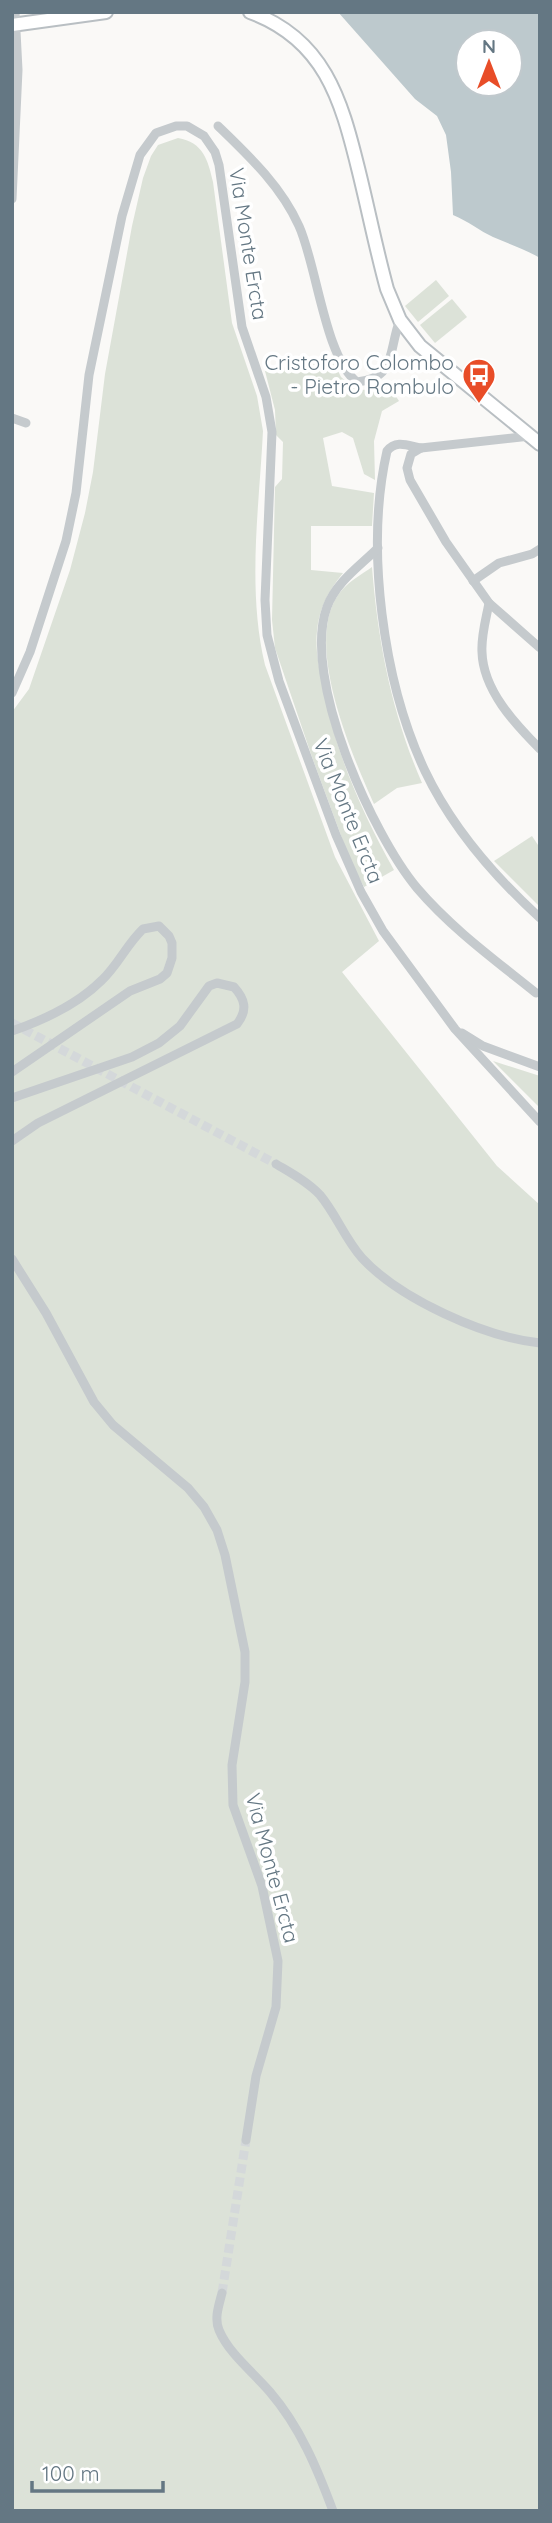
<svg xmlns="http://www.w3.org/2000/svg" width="552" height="2523" viewBox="0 0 552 2523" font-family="Quicksand,sans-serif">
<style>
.green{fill:#dce2d8}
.water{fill:#bdc9cd;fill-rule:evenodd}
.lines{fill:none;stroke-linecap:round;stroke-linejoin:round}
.minor-tunnel{stroke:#d4d8da;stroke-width:9;stroke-dasharray:9 4.5;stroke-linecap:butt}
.secondary-casing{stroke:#b9bfc3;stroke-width:16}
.minor{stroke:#c5cacd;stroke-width:9}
.secondary{stroke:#fff;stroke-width:12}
.labels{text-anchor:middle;stroke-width:7;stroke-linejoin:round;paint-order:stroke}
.street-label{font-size:21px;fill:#647783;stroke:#fff}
.poi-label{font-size:21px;fill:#647783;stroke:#fff;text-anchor:end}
</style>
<rect width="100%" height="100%" fill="#faf9f7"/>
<g class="green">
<path d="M178 138C203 142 208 160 213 182L232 323 257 396 263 431C259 509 247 589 265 665L335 857 379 941 342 972 497 1166 540 1205V2511H12V712L29 689 70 570 85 513 93 472 105 374 132 226 143 178 151 156 158 145Z"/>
<path d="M436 280 449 296 418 322 405 306Z"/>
<path d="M452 299 467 317 435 343 420 325Z"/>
<path d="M332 359 341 377 356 390 391 389 399 401 382 411 374 441 375 480 364 474 353 438 342 432 323 438 332 486 374 493 372 526H311V570L343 573C329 590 319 608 317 631 315 649 319 666 322 684 335 751 361 811 394 870L364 887 350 860 312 757 275 648 272 620 275 487 282 479 283 442 276 435 275 410 265 371Z"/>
<path d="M372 567C378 643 392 714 422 783L397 788 374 804C352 755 300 637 342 590 350 581 362 574 372 567Z"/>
<path d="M532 836 540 848V907L494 861Z"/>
<path d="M493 1061 540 1076V1108Z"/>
</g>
<path class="water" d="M338 12H540V258C525 249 509 244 493 237 480 231 468 221 453 215L451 172 446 135 437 116 415 99ZM510 42V84H468V42Z"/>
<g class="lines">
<g class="minor-tunnel">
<path d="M12 1023 276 1164"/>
<path d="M222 2293 246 2140"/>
</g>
<defs>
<g id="secondary">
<path d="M250 12C324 39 341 99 358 168 368 208 376 249 387 289L400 320 420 346 540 444"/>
<path d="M12 25 106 12"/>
</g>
</defs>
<use href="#secondary" class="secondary-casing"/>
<g class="minor">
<path d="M218 126C249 156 281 186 299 226 317 266 325 358 357 382 397 378 388 350 400 320"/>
<path d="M12 199 18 70 15 12"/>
<path d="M12 418 26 423"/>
<path d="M530 436 421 448 411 454 407 468 410 480 446 542 489 603 540 648"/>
<path d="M421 448C409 446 396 439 387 451 365 548 383 682 425 771 452 828 494 876 540 918"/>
<path d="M378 548C360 566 336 582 327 607 301 677 372 834 417 888 451 928 495 960 536 993"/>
<path d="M473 581 499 563 532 554 540 549"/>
<path d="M489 603C486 619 481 636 482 652 483 690 515 724 540 749"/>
<path d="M12 693 30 652 66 541 76 493 89 375 122 216 140 155 156 133 176 126H187L204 136 215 152 219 165 242 327 266 397 272 432 265 600 267 635 279 681 336 835 361 892 383 931 455 1029 540 1122"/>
<path d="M12 1031C44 1020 78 1004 102 980 118 965 127 944 143 929L159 926 169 936 172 943V958L167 973 160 979 130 991 12 1072"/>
<path d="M462 1033 483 1046 540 1067"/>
<path d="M12 1098 132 1057 159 1043 180 1026 209 986 217 983 234 987C245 999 248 1010 237 1024L38 1123 12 1141"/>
<path d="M276 1164C291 1173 308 1182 320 1195 336 1214 345 1239 362 1258 400 1299 484 1337 540 1343"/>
<path d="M12 1259 46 1313 94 1402 113 1425 188 1488 204 1507 217 1530 225 1555 245 1652V1682L232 1765 233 1805 262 1886 278 1961 276 2007 256 2076 246 2140"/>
<path d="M222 2293C219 2305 214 2318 219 2330 229 2354 254 2373 270 2392 300 2427 317 2468 333 2511"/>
</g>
<use href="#secondary" class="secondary"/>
</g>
<defs>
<symbol id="bus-pin" viewBox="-11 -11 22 30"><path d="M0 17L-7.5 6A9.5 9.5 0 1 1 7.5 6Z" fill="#e84d28" stroke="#fff"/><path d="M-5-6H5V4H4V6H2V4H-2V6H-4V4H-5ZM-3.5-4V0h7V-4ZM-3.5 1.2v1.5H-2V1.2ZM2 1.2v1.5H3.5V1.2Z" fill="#fff"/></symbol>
</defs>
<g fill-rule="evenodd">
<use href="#bus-pin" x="460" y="356" width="38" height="52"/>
</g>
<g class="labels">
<g class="street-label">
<text transform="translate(248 244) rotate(81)" y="7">Via Monte Ercta</text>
<text transform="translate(348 811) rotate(68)" y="7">Via Monte Ercta</text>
<text transform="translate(272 1868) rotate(75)" y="7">Via Monte Ercta</text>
</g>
<g class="poi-label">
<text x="454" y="370">Cristoforo Colombo<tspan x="454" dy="24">- Pietro Rombulo</tspan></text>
</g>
</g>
<rect width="552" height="2523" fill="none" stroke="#647783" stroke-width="28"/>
<g transform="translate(489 63)"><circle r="33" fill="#ffffff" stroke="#c1c9cd" stroke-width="2"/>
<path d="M0-5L12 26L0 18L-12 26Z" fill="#e84d28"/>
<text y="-10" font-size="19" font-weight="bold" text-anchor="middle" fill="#647783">N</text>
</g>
<path d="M32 2481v10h131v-10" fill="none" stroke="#647783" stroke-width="3.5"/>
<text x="42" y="2481" font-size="21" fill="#647783" stroke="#ffffff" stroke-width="5" paint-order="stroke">100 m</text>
</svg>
